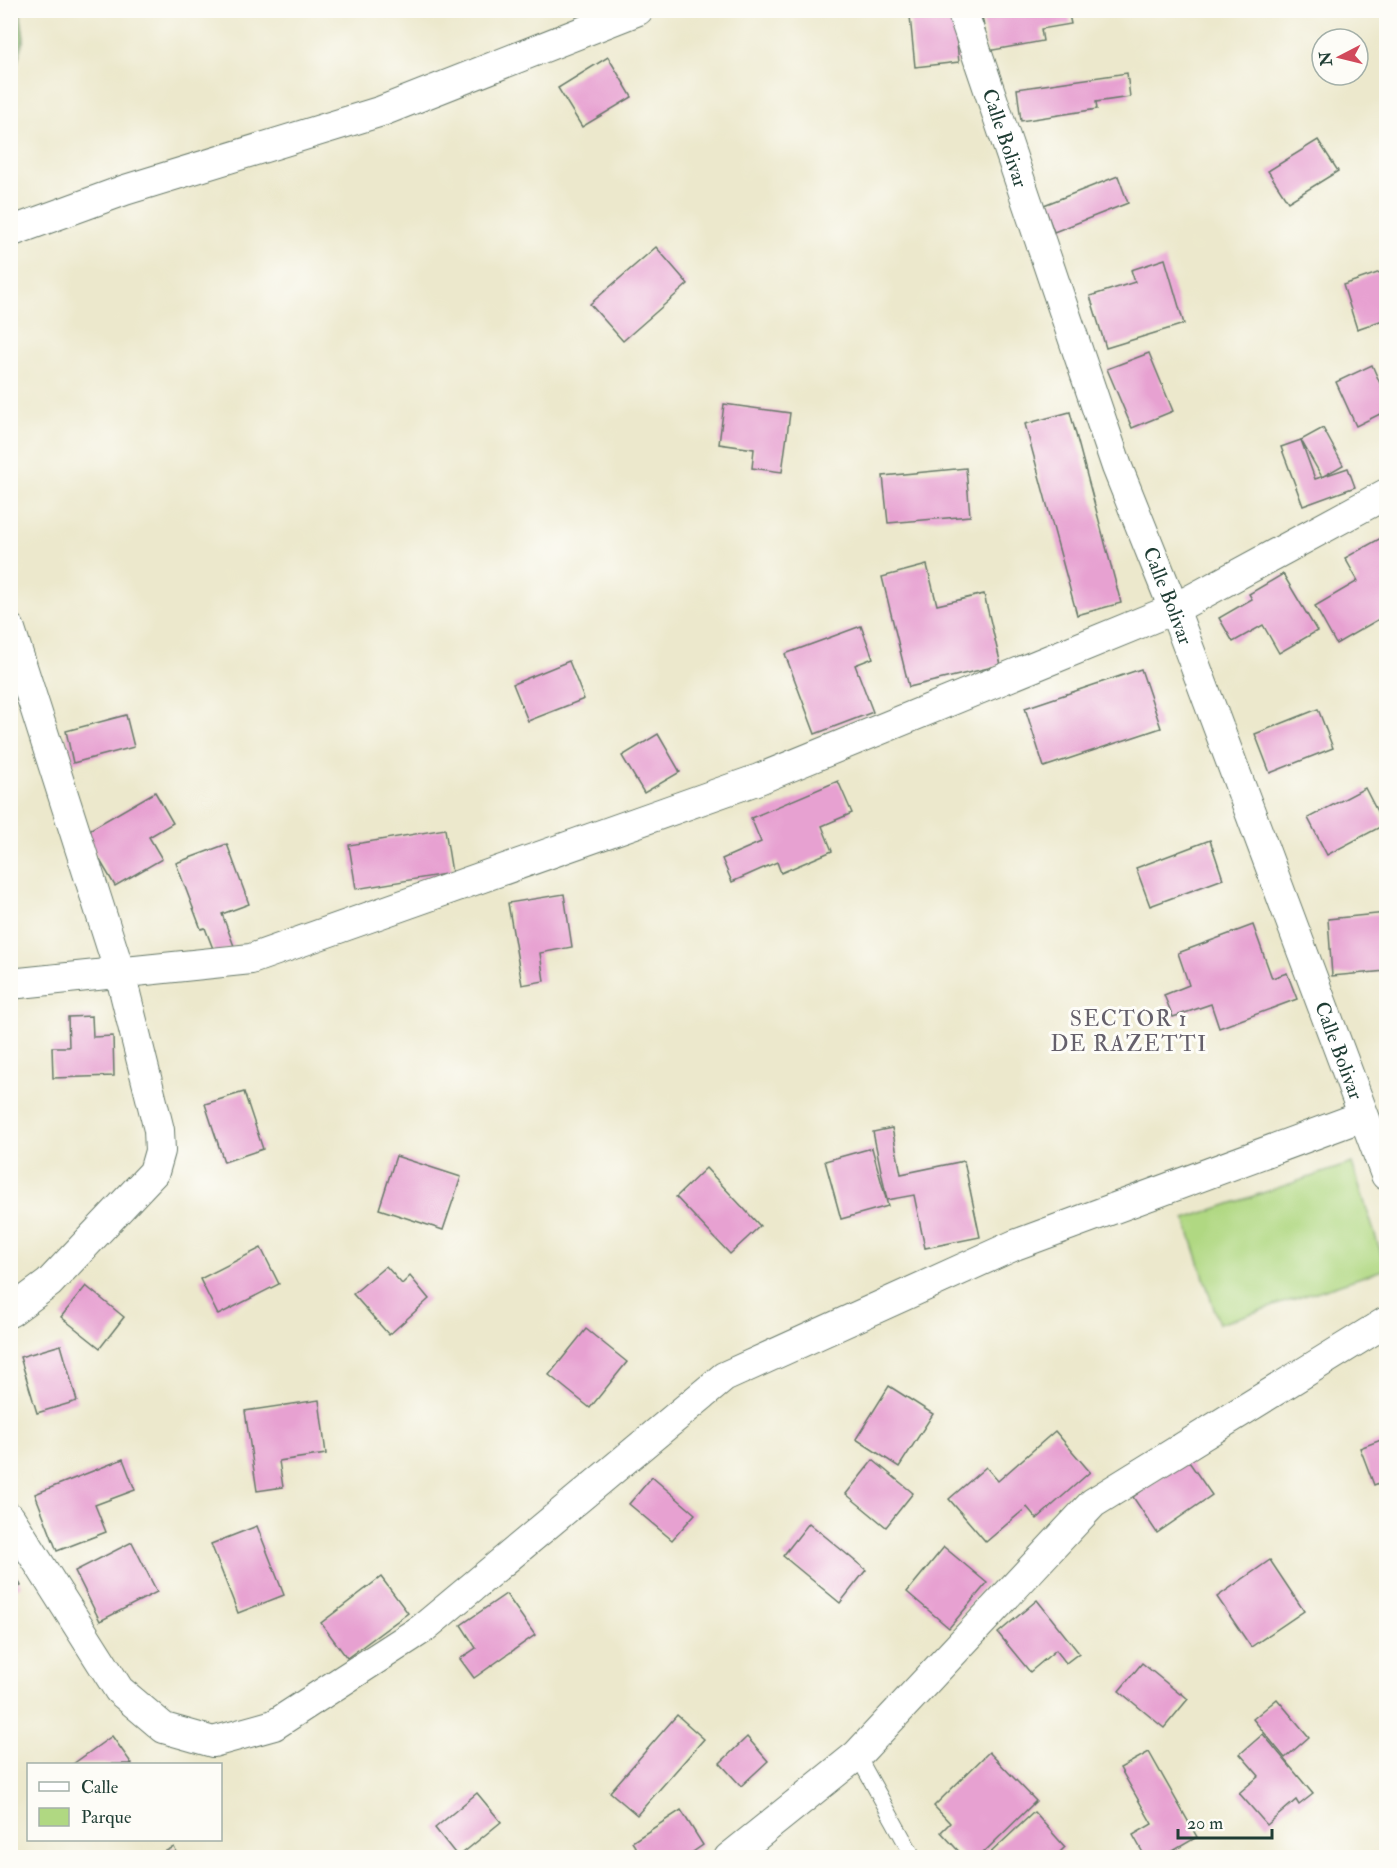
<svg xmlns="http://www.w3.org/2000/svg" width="1397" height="1868" viewBox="0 0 1397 1868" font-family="'IM FELL Double Pica',serif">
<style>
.green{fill:#b0d882;stroke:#688a5b;stroke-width:1.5}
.forest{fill:#8cb870;stroke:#567a52;stroke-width:1.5}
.building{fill:#e7a1d1}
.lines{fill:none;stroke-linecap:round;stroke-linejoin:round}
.lane-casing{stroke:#677969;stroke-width:17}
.street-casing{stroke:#677969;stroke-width:32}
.lane{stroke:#fff;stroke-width:15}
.street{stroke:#fff;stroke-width:30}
.labels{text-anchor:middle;stroke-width:6;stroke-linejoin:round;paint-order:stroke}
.street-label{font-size:20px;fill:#1f3d34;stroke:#fdfcf7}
.quarter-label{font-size:22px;letter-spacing:1.5px;fill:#65606b;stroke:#fdfcf7}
</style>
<rect width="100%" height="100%" fill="#fdfcf7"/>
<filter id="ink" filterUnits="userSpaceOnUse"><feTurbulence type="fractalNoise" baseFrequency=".0167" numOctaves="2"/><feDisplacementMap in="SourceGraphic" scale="12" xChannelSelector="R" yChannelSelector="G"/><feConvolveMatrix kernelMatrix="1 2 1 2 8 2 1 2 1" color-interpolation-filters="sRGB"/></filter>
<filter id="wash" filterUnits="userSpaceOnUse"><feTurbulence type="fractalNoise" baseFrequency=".008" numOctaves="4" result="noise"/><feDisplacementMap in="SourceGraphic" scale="24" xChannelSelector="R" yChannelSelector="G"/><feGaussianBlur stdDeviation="1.35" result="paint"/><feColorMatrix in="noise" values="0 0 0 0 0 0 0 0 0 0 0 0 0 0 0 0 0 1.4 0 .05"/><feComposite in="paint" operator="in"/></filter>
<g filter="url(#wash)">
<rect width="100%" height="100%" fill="#ece8cc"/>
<path class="green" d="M1352 1163 1386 1269 1219 1324 1185 1219Z"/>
<path class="forest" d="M10 11H20L24 38 15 70 11 72Z"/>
<g id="blocks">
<g class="building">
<path d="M981 10H1068L1071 24 1041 29 1043 41 988 51Z"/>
<path d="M953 11 959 62 915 67 910 16Z"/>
<path d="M608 57 632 97 582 127 558 88Z"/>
<path d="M1127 73 1130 97 1096 102 1097 109 1021 121 1017 89Z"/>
<path d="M1318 140 1338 171 1288 202 1268 171Z"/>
<path d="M1118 176 1128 203 1054 232 1044 205Z"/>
<path d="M656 247 688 284 623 341 590 304Z"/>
<path d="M1165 259 1184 324 1106 348 1090 296 1135 282 1131 270Z"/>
<path d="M1386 270V319L1357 329 1343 285Z"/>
<path d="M1149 353 1173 411 1132 428 1107 369Z"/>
<path d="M1372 365 1386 397V411L1356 426 1336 382Z"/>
<path d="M724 404 790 413 782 472 752 468 754 449 719 444Z"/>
<path d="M1070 412 1121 603 1077 615 1025 424Z"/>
<path d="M1323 428 1343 465 1322 477 1301 440Z"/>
<path d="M1301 440 1315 479 1348 468 1355 487 1303 506 1281 447Z"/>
<path d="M966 468 970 516 888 523 883 476Z"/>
<path d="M1381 538 1386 548V615L1336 644 1315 606 1358 581 1345 558Z"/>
<path d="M927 565 937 605 984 594 1001 665 909 687 882 577Z"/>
<path d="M1283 574 1317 631 1279 653 1263 625 1233 642 1219 618 1252 599 1249 594Z"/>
<path d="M861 626 873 658 855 665 873 712 815 734 785 654Z"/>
<path d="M569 661 584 699 528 721 513 684Z"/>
<path d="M1141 669 1161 728 1044 767 1025 708Z"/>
<path d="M1318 709 1333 748 1270 773 1255 734Z"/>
<path d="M126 715 134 747 73 763 66 731Z"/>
<path d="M658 734 680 772 644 793 622 756Z"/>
<path d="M838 781 852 813 822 826 832 851 781 873 777 862 732 882 722 859 761 842 751 818Z"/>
<path d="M1365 788 1384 825 1327 855 1308 818Z"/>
<path d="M155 792 173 823 149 837 162 859 115 886 84 833Z"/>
<path d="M445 829 452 873 356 889 349 845Z"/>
<path d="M1210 840 1223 879 1150 906 1136 868Z"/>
<path d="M227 844 249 904 222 914 234 946 215 954 205 928 201 929 176 863Z"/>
<path d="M564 894 572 947 540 953 544 981 522 985 508 903Z"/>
<path d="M1386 913V971L1332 976 1328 919Z"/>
<path d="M1253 925 1272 978 1287 973 1297 999 1219 1028 1211 1004 1173 1017 1164 995 1189 985 1178 953Z"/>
<path d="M92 1016 93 1037 113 1036 114 1076 53 1078 52 1047H69L68 1017Z"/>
<path d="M244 1092 263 1149 224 1162 205 1104Z"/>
<path d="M892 1128 901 1174 964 1161 980 1237 925 1248 914 1195 887 1200 873 1132Z"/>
<path d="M872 1148 888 1206 841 1219 825 1161Z"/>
<path d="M396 1156 461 1177 443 1230 379 1209Z"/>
<path d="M706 1168 760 1226 730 1254 676 1197Z"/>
<path d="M261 1248 279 1284 218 1315 200 1279Z"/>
<path d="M386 1266 402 1284 410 1276 429 1299 389 1335 353 1294Z"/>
<path d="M86 1286 124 1317 100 1348 61 1317Z"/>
<path d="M586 1329 627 1362 590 1408 549 1375Z"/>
<path d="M61 1345 77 1401 37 1413 20 1357Z"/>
<path d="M889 1386 933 1414 899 1467 856 1439Z"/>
<path d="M319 1400 326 1454 279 1461 283 1487 257 1491 245 1411Z"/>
<path d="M1055 1431 1090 1472 1037 1519 1027 1507 986 1542 949 1499 986 1467 998 1481Z"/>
<path d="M1386 1438V1480L1374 1485 1360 1448Z"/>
<path d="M123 1459 135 1490 95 1505 106 1532 57 1551 35 1494Z"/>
<path d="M1187 1459 1212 1495 1157 1533 1133 1497Z"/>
<path d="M873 1460 913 1493 886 1527 846 1494Z"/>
<path d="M652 1477 695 1514 672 1540 629 1504Z"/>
<path d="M809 1523 866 1570 840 1603 783 1556Z"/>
<path d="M257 1526 284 1595 238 1613 211 1544Z"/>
<path d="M132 1542 157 1592 100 1621 75 1571Z"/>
<path d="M944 1547 987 1583 949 1628 907 1592Z"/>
<path d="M1270 1560 1304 1611 1251 1647 1217 1597Z"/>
<path d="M10 1563 21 1586 10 1591Z"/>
<path d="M381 1577 408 1613 347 1658 321 1623Z"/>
<path d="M506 1594 535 1635 474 1678 460 1659 476 1648 461 1625Z"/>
<path d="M1037 1600 1079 1653 1066 1663 1056 1650 1030 1672 998 1633Z"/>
<path d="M1142 1663 1180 1694 1181 1693 1188 1699 1164 1728 1119 1691Z"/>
<path d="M1277 1699 1309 1737 1285 1758 1253 1719Z"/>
<path d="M677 1715 704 1739 637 1815 610 1792Z"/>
<path d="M1263 1734 1313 1794 1299 1805 1296 1800 1267 1825 1239 1793 1259 1776 1240 1754Z"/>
<path d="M112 1736 132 1764H73Z"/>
<path d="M747 1737 768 1761 741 1786 720 1763Z"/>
<path d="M989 1752 1036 1801 978 1858H965L941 1832 950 1823 934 1806Z"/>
<path d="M1149 1752 1197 1837 1161 1858H1146L1133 1835 1152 1824 1120 1768Z"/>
<path d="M477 1793 501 1822 458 1857 435 1828Z"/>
<path d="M681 1810 703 1845 684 1858H642L632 1842Z"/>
<path d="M1034 1812 1065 1847 1054 1858H985Z"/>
<path d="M174 1847 179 1858H152Z"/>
</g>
</g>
</g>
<g filter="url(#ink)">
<use href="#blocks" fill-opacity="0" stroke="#677969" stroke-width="1.5"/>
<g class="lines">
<defs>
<path id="lane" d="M857 1755 914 1858"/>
<g id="street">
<path id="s1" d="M962 10 1117 467 1174 609 1386 1175"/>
<path d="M10 232 125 190 382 111 638 10"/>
<path d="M10 629 120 973 159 1130 160 1151 154 1172 49 1283 10 1312"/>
<path d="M10 984 251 959 759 779 1174 609 1386 494"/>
<path d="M10 1518 119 1690 164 1728 213 1742 274 1725 422 1629 724 1377 1015 1245 1363 1116"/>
<path d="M729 1858 857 1755 1093 1503 1386 1322"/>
</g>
</defs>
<use href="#lane" class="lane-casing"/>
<use href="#street" class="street-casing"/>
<use href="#lane" class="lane"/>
<use href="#street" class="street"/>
</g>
</g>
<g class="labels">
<g class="street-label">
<text dy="7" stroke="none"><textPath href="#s1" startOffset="135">Calle Bolivar</textPath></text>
<text dy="7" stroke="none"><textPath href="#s1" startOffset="621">Calle Bolivar</textPath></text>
<text dy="7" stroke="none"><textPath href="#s1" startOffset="1107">Calle Bolivar</textPath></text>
</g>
<g class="quarter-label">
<text x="1129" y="1026">SECTOR 1<tspan x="1129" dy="25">DE RAZETTI</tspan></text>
</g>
</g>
<rect width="1397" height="1868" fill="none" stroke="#fdfcf7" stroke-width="36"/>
<rect x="27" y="1763" width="195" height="78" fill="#fdfcf7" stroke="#a4b0a9" stroke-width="1.5"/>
<rect x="39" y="1782" width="30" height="9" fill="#ffffff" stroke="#a4b0a9" stroke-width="1.5"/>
<text x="81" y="1793" font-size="18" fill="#1f3d34">Calle</text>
<rect x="39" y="1808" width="30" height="18" fill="#b0d882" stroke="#a4b0a9" stroke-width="1.5"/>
<text x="81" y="1823" font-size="18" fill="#1f3d34">Parque</text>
<g transform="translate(1340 57) rotate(263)"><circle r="28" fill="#fdfcf7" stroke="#a4b0a9" stroke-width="1.5"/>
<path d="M0-4.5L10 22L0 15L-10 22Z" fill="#d1495b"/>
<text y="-9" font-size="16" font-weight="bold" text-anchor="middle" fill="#1f3d34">N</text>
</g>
<path d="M1178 1829v9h94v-9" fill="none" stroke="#1f3d34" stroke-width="3"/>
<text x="1187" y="1829" font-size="18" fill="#1f3d34" stroke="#fdfcf7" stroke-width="4.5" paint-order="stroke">20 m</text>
</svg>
